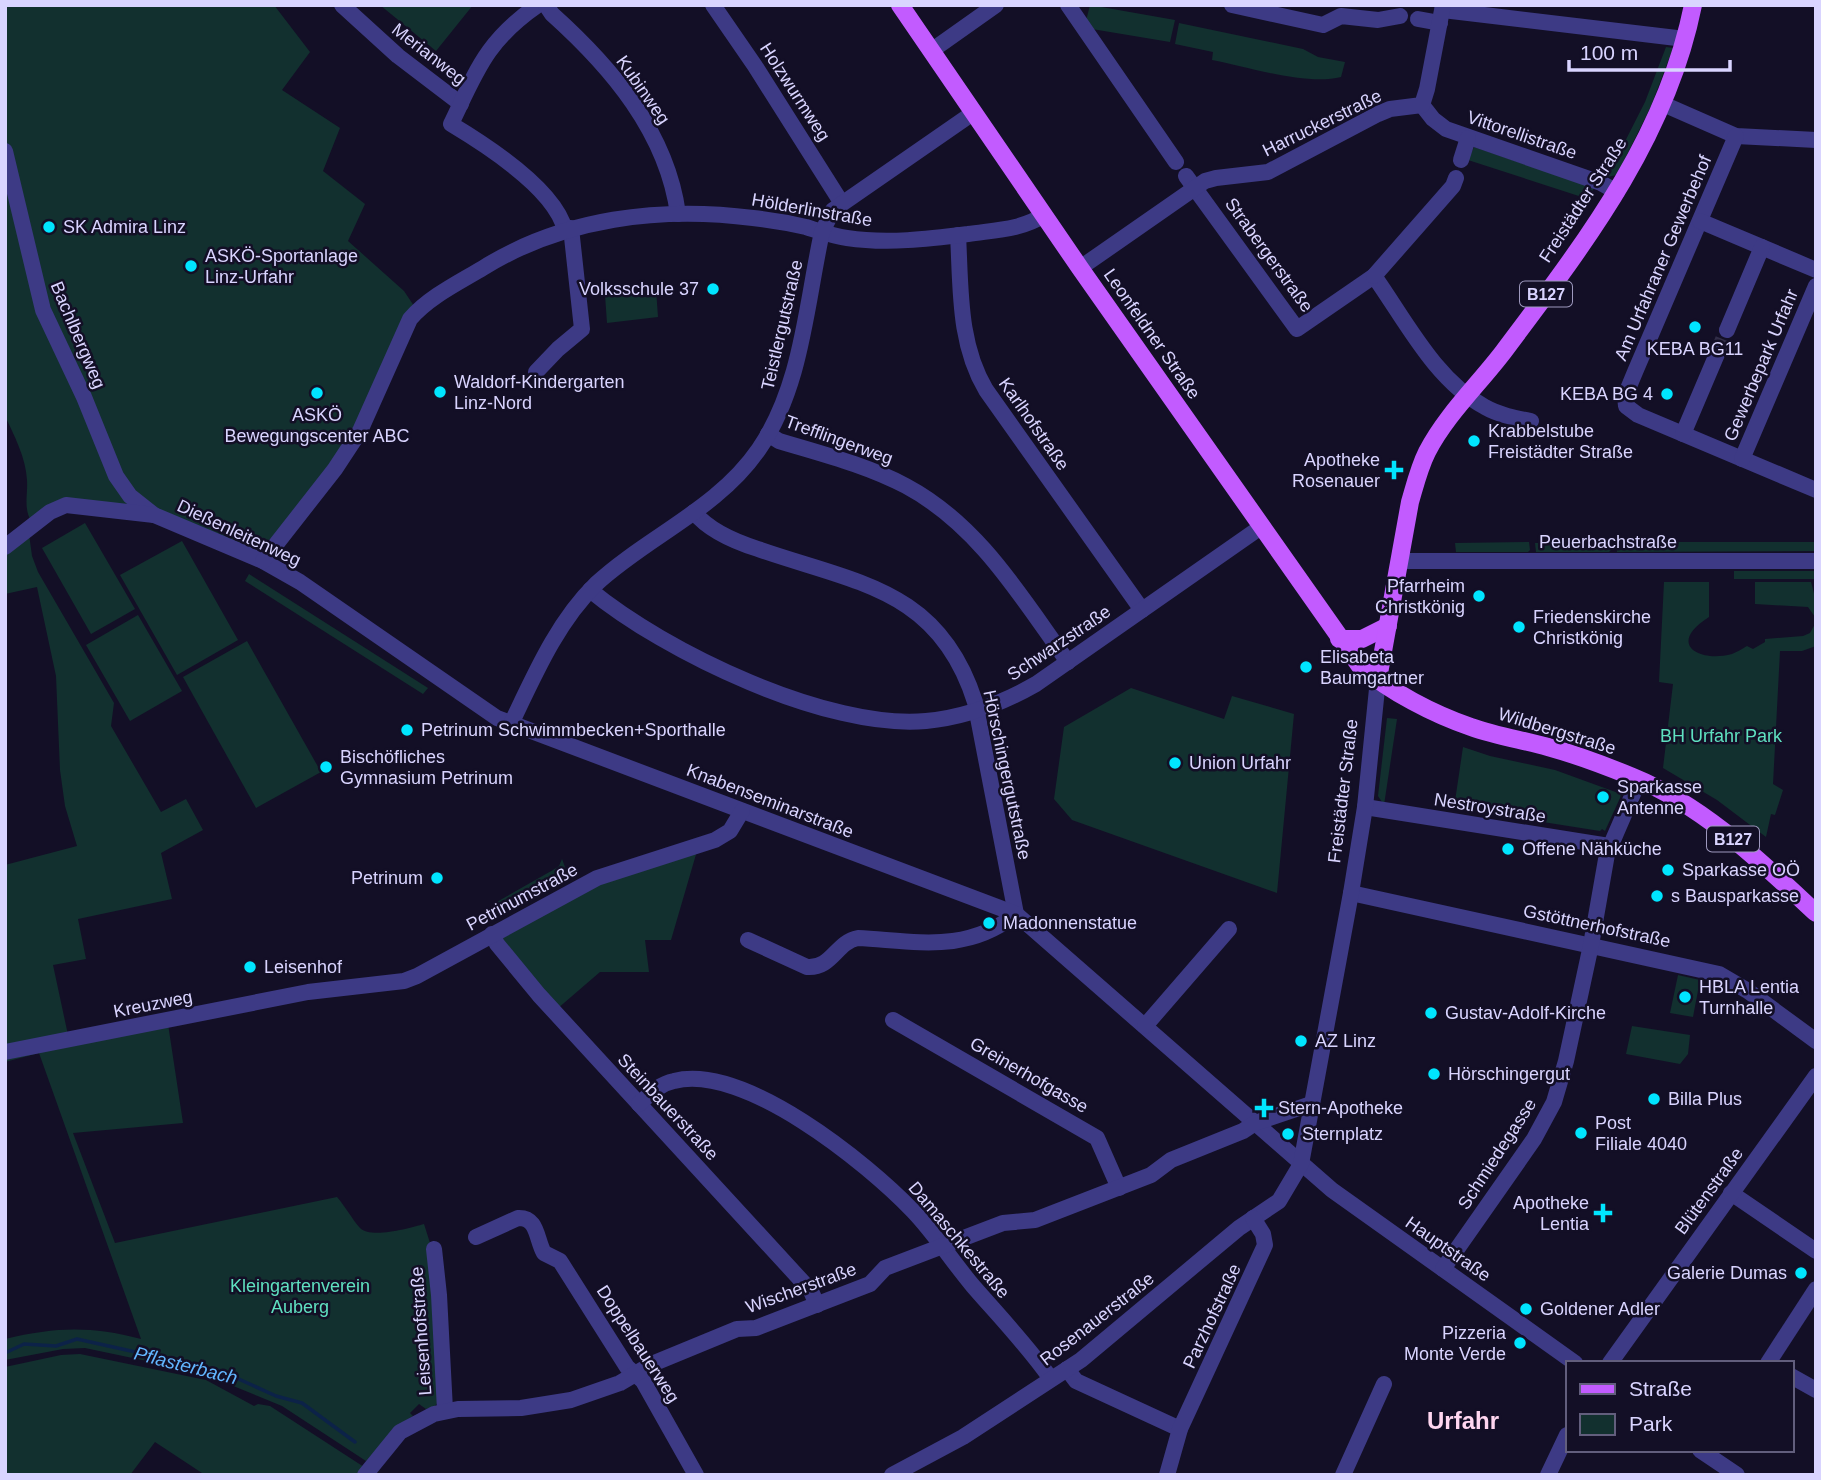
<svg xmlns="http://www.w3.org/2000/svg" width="1821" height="1480" viewBox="0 0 1821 1480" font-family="Arial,sans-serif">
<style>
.green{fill:#12302f}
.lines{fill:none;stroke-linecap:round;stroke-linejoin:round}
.stream{stroke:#0c2248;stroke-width:3.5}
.minor-tunnel{stroke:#312d47;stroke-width:16;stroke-dasharray:16 8;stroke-linecap:butt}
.minor{stroke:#3d3a85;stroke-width:16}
.major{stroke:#c25bff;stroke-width:18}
.poi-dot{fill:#00e5ff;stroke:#130f26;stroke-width:2.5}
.labels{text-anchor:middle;stroke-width:5;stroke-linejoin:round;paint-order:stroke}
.shield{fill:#130f26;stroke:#9e99be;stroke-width:2}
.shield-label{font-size:16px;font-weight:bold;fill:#d9d4ff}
.street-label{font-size:18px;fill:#d9d4ff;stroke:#130f26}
.poi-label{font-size:18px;fill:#d9d4ff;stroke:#130f26;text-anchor:start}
.park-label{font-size:18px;fill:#5fe0c0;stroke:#130f26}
.water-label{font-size:19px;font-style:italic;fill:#62b6ff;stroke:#130f26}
.district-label{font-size:24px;font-weight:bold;fill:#ffd6f0;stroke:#130f26}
</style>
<rect width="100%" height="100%" fill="#130f26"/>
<g class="green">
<path d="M5 5H274L310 52 282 90 340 128 323 171 365 204 348 241 404 291 414 306 349 440 273 537 258 548H251L135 508 86 504 32 523C23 508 28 496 27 480 26 458 14 435 5 416Z"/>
<path d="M380 5H473L436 51Z"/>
<path d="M1090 5 1175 20 1170 42 1092 29 1086 21Z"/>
<path d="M1179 23 1303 49 1318 57 1345 62 1341 77C1307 86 1248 67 1212 60L1213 52 1175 44Z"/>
<path d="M1666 47 1673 48 1651 106 1617 175 1607 177 1645 102Z"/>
<path d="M1474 147 1594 188 1588 199 1468 160Z"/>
<path d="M656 289 658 317 607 323 605 295Z"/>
<path d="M85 523 135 609 91 634 42 548Z"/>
<path d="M29 534 32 556 38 572 114 703 111 726 161 812 186 799 203 830 161 853 172 899 78 919 86 959 53 965 68 1035 5 1049V865L77 846 65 806 60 770 56 676 37 587 5 594V551Z"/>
<path d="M182 541 238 640 177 675 120 575Z"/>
<path d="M1529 542 1530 550 1528 552H1456L1455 543Z"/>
<path d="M1611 542V550L1609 552H1536L1535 543Z"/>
<path d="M1616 542H1816V551L1617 552Z"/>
<rect x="1734" y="571" width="82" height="8"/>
<path d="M249 574 428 688 423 694 245 581Z"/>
<path d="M1664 582H1709V617C1666 644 1699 663 1732 654 1737 652 1742 649 1747 646L1753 649 1765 642V639L1803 636 1810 633 1815 624V617L1808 607 1755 604V582H1811L1816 601V646L1802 651H1780L1773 784 1783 790 1775 815 1771 814 1766 837 1717 800 1663 768 1673 684 1659 682Z"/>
<path d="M138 615 182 691 130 721 86 645Z"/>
<path d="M247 641 321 772 256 808 183 677Z"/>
<path d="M1131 688 1224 719 1232 696 1294 714 1277 893 1072 820 1054 799 1064 727Z"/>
<path d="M1387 718 1397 719 1384 805 1378 796Z"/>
<path d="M1463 747 1490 756 1555 770 1621 794 1620 798 1605 831 1602 829 1600 831 1454 808Z"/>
<path d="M697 851 671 940H645L649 972H600L557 1009 502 938 594 885Z"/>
<path d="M562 859 569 878 494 920 489 921 487 916 495 903 553 870 559 866Z"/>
<path d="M1678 975 1700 980 1693 1017 1670 1013Z"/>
<path d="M168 1024 183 1123 73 1133 115 1243 337 1197C345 1206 352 1219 360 1228 371 1239 410 1228 424 1224L430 1243 439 1401 435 1406 426 1409 419 1404 410 1413 413 1416 400 1424 366 1461 282 1406 199 1372 85 1348 63 1349 5 1360V1339C57 1327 90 1326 141 1339L39 1053 5 1062V1056Z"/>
<path d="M1632 1026 1690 1035 1688 1054 1680 1064 1626 1054Z"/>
<path d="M80 1354 206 1380 254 1406 258 1404 270 1406 364 1467 359 1475H205L155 1442 130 1475H5V1367L61 1355Z"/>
</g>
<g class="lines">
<path class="stream" d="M5 1353 24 1344 56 1346 77 1339 221 1371 276 1396 302 1403 355 1442"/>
<path class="minor-tunnel" d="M1717 354 1727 330"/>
<g class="minor">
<path d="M342 5 398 56 461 104"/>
<path d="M538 5C486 41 477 70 451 124 486 145 555 189 565 230"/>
<path d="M546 5 552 14C611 67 667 132 678 214"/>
<path d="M713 5 755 66 841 202"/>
<path d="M1068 5 1176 162"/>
<path d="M1232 5 1323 25 1341 16 1378 20 1400 16"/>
<path d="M1443 10 1685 39"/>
<path d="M1418 19 1440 23"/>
<path d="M931 51 996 5"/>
<path d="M1663 104 1736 136 1816 140"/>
<path d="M1422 105 1433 119 1446 129 1601 183 1617 192"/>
<path d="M1736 136 1635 372 1625 396 1626 406 1638 415 1816 490"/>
<path d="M5 151 43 310 84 397 116 476 130 496 154 515"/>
<path d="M1461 160 1468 138"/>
<path d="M1186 176 1297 329 1374 276C1406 321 1435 380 1485 407 1499 415 1515 418 1531 421"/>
<path d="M1700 221 1816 270"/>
<path d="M958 235C961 288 958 343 986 390L1142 610"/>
<path d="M1080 268 1205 181 1216 178 1268 172 1378 114 1390 109 1422 105 1427 89 1443 5"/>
<path d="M1374 276 1453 186 1456 178"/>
<path d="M1727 330 1762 247"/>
<path d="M536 372 558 349 582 329 571 228"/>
<path d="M768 434 779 441C822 454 866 465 906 486 979 525 1021 597 1068 662"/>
<path d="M1683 434 1717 354"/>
<path d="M1742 459 1816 286"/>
<path d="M694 512C709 531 736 542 758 549 855 583 939 588 975 702L1016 914C967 954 915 941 858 938 836 942 832 969 807 967L748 940"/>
<path d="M5 547 50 512 66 505 154 515 263 561 300 582 497 718 1016 914 1332 1190 1575 1363"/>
<path d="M263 561 335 469 360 431 410 319C429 297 458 283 483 268 563 218 661 206 753 218 771 220 789 223 806 227 819 231 833 236 847 238 887 244 928 239 968 234 994 230 1021 230 1044 215"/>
<path d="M1399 561H1816"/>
<path d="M590 590C665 652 828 730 926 721 966 717 1001 704 1036 684L1261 527"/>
<path d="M511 724C534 676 557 622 596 584 648 536 718 509 759 449 802 386 806 305 822 232L833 210 973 113"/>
<path d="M1365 807 1609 846"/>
<path d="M1351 893 1719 974 1748 991 1816 1041"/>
<path d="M492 934 497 944 539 995 811 1291 817 1305"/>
<path d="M893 1020 1097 1138 1119 1188"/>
<path d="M1145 1026 1229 929"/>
<path d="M5 1052 308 992 404 981 417 976 597 878 715 840 730 831 742 811"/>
<path d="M639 1104C650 1094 659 1084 674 1081 744 1063 867 1163 913 1211 935 1234 952 1261 973 1286 999 1316 1028 1346 1051 1379"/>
<path d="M1731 1193 1816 1251"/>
<path d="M476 1237 518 1218C538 1217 536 1239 544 1253L560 1261 627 1367 643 1381 696 1475"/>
<path d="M434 1249 439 1295 445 1410"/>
<path d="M1443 1269 1534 1139 1554 1102 1566 1061 1591 945 1607 854 1639 780"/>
<path d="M1610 1363 1816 1076"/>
<path d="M1768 1363 1816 1289"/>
<path d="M1067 1369 1076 1381 1180 1429"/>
<path d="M1791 1376 1816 1390"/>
<path d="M1700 1450 1737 1475"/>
<path d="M365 1475 400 1432 434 1414 458 1409 521 1408 571 1400 620 1383 652 1364 737 1329 756 1328 870 1284 885 1268 1003 1223 1035 1220 1151 1175 1171 1160 1243 1131 1255 1123 1311 1104"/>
<path d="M892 1475 963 1437 1081 1360 1239 1228 1279 1201 1301 1164 1351 893 1365 807 1378 679"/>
<path d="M1167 1475 1180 1429 1265 1245 1263 1234 1253 1218"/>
<path d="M1343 1475 1384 1384"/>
<path d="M1548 1475 1567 1435"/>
</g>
<g class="major">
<path d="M900 5 1080 268 1360 666C1391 692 1433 714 1471 727 1496 736 1523 740 1548 747 1577 755 1606 766 1633 777 1704 806 1761 862 1816 913"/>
<path d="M1339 639H1362L1388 626"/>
<path d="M1378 679 1410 502C1415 485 1419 468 1427 452 1446 415 1479 384 1504 351 1584 244 1666 139 1693 5"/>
</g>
</g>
<g class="poi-dot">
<circle cx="49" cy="227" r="7"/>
<circle cx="191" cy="266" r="7"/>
<circle cx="713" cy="289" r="7"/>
<circle cx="1695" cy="327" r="7"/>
<circle cx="440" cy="392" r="7"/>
<circle cx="317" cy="393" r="7"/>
<circle cx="1667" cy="394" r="7"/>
<circle cx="1474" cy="441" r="7"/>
<path d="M1390.5 459.5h7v7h7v7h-7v7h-7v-7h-7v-7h7z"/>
<circle cx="1479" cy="596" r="7"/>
<circle cx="1519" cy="627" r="7"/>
<circle cx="1306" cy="667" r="7"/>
<circle cx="407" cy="730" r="7"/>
<circle cx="1175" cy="763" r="7"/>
<circle cx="326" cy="767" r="7"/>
<circle cx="1603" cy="797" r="7"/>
<circle cx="1508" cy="849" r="7"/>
<circle cx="1668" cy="870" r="7"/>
<circle cx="437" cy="878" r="7"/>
<circle cx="1657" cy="896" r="7"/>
<circle cx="989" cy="923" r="7"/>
<circle cx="250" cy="967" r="7"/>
<circle cx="1685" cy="997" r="7"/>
<circle cx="1431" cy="1013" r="7"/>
<circle cx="1301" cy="1041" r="7"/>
<circle cx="1434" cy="1074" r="7"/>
<circle cx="1654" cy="1099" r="7"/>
<path d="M1260.5 1097.5h7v7h7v7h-7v7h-7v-7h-7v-7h7z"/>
<circle cx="1581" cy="1133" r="7"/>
<circle cx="1288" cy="1134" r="7"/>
<path d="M1599.5 1202.5h7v7h7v7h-7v7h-7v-7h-7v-7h7z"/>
<circle cx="1801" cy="1273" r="7"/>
<circle cx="1526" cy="1309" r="7"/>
<circle cx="1520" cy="1343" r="7"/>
</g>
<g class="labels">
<g class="shield">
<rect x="1520" y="281.5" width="52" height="25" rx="5"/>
<rect x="1707" y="826.5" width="52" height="25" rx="5"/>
</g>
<g class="shield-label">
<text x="1546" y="300">B127</text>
<text x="1733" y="845">B127</text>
</g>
<g class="street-label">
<text transform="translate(429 54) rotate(38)" y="6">Merianweg</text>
<text transform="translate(643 90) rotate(55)" y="6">Kubinweg</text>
<text transform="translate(795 92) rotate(57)" y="6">Holzwurmweg</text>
<text transform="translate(1322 123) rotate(-26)" y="6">Harruckerstraße</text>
<text transform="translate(1522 135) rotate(19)" y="6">Vittorellistraße</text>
<text transform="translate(1583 200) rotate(-57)" y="6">Freistädter Straße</text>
<text transform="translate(812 210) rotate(10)" y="6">Hölderlinstraße</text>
<text transform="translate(1269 255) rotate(54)" y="6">Strabergerstraße</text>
<text transform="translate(1663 258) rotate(-67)" y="6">Am Urfahraner Gewerbehof</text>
<text transform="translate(782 325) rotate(-77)" y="6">Teistlergutstraße</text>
<text transform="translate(1152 334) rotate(55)" y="6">Leonfeldner Straße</text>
<text transform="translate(78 335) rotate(67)" y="6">Bachlbergweg</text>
<text transform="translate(1761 365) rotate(-67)" y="6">Gewerbepark Urfahr</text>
<text transform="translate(1034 424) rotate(55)" y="6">Karlhofstraße</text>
<text transform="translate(839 440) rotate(20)" y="6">Trefflingerweg</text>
<text transform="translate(239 533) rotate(25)" y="6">Dießenleitenweg</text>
<text x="1608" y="548">Peuerbachstraße</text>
<text transform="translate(1059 643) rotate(-34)" y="6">Schwarzstraße</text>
<text transform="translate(1557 731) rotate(17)" y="6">Wildbergstraße</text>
<text transform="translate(1007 775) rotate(78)" y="6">Hörschingergutstraße</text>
<text transform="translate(1343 791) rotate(-83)" y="6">Freistädter Straße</text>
<text transform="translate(770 801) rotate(21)" y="6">Knabenseminarstraße</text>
<text transform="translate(1490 808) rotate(9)" y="6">Nestroystraße</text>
<text transform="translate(522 897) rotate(-28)" y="6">Petrinumstraße</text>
<text transform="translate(1597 926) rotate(12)" y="6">Gstöttnerhofstraße</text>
<text transform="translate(153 1004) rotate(-11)" y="6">Kreuzweg</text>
<text transform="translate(1029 1075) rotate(30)" y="6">Greinerhofgasse</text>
<text transform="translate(668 1107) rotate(47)" y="6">Steinbauerstraße</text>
<text transform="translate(1497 1154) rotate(-57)" y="6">Schmiedegasse</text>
<text transform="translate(1709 1191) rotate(-54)" y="6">Blütenstraße</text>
<text transform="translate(959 1240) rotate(50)" y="6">Damaschkestraße</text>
<text transform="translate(1448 1249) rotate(35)" y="6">Hauptstraße</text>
<text transform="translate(801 1288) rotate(-20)" y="6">Wischerstraße</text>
<text transform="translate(1212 1316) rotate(-65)" y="6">Parzhofstraße</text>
<text transform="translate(1097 1319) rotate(-38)" y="6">Rosenauerstraße</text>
<text transform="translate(421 1331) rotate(-94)" y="6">Leisenhofstraße</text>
<text transform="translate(638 1344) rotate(57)" y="6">Doppelbauerweg</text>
</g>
<g class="poi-label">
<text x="63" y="233">SK Admira Linz</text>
<text x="205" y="262">ASKÖ-Sportanlage<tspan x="205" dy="21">Linz-Urfahr</tspan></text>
<text x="699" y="295" text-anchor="end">Volksschule 37</text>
<text x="1695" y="355" text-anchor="middle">KEBA BG11</text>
<text x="454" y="388">Waldorf-Kindergarten<tspan x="454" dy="21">Linz-Nord</tspan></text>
<text x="1653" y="400" text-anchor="end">KEBA BG 4</text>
<text x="317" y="421" text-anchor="middle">ASKÖ<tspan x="317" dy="21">Bewegungscenter ABC</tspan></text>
<text x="1488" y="437">Krabbelstube<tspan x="1488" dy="21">Freistädter Straße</tspan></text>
<text x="1380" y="466" text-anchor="end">Apotheke<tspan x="1380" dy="21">Rosenauer</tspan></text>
<text x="1465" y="592" text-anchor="end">Pfarrheim<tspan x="1465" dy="21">Christkönig</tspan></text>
<text x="1533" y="623">Friedenskirche<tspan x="1533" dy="21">Christkönig</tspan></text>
<text x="1320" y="663">Elisabeta<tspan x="1320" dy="21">Baumgartner</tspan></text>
<text x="421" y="736">Petrinum Schwimmbecken+Sporthalle</text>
<text x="340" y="763">Bischöfliches<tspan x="340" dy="21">Gymnasium Petrinum</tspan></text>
<text x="1189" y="769">Union Urfahr</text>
<text x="1617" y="793">Sparkasse<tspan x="1617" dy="21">Antenne</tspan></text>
<text x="1522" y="855">Offene Nähküche</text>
<text x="1682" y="876">Sparkasse OÖ</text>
<text x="423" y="884" text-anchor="end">Petrinum</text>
<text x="1671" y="902">s Bausparkasse</text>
<text x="1003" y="929">Madonnenstatue</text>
<text x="264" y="973">Leisenhof</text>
<text x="1699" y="993">HBLA Lentia<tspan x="1699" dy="21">Turnhalle</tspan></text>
<text x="1445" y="1019">Gustav-Adolf-Kirche</text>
<text x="1315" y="1047">AZ Linz</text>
<text x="1448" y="1080">Hörschingergut</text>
<text x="1668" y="1105">Billa Plus</text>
<text x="1278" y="1114">Stern-Apotheke</text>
<text x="1595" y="1129">Post<tspan x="1595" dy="21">Filiale 4040</tspan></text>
<text x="1302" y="1140">Sternplatz</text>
<text x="1589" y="1209" text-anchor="end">Apotheke<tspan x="1589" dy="21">Lentia</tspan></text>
<text x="1787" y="1279" text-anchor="end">Galerie Dumas</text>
<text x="1540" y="1315">Goldener Adler</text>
<text x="1506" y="1339" text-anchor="end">Pizzeria<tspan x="1506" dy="21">Monte Verde</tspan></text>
</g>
<g class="park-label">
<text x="1721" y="742">BH Urfahr Park</text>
<text x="300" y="1292">Kleingartenverein<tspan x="300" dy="21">Auberg</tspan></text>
</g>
<g class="water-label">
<text transform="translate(186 1365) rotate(14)" y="7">Pflasterbach</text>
</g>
<g class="district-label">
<text x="1463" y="1429">Urfahr</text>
</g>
</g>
<rect width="1821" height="1480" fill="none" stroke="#d9d4ff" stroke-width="14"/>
<rect x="1566" y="1361" width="228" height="91" fill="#130f26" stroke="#625e7d" stroke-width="2"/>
<rect x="1580" y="1384" width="35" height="10" fill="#c25bff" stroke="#625e7d" stroke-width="2"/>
<text x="1629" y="1396" font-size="21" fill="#d9d4ff">Straße</text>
<rect x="1580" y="1414" width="35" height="21" fill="#12302f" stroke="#625e7d" stroke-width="2"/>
<text x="1629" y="1431" font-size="21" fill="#d9d4ff">Park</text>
<path d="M1569 60v10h161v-10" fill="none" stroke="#d9d4ff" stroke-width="3.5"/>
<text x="1580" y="60" font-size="21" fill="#d9d4ff" stroke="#130f26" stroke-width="5" paint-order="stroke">100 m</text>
</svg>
